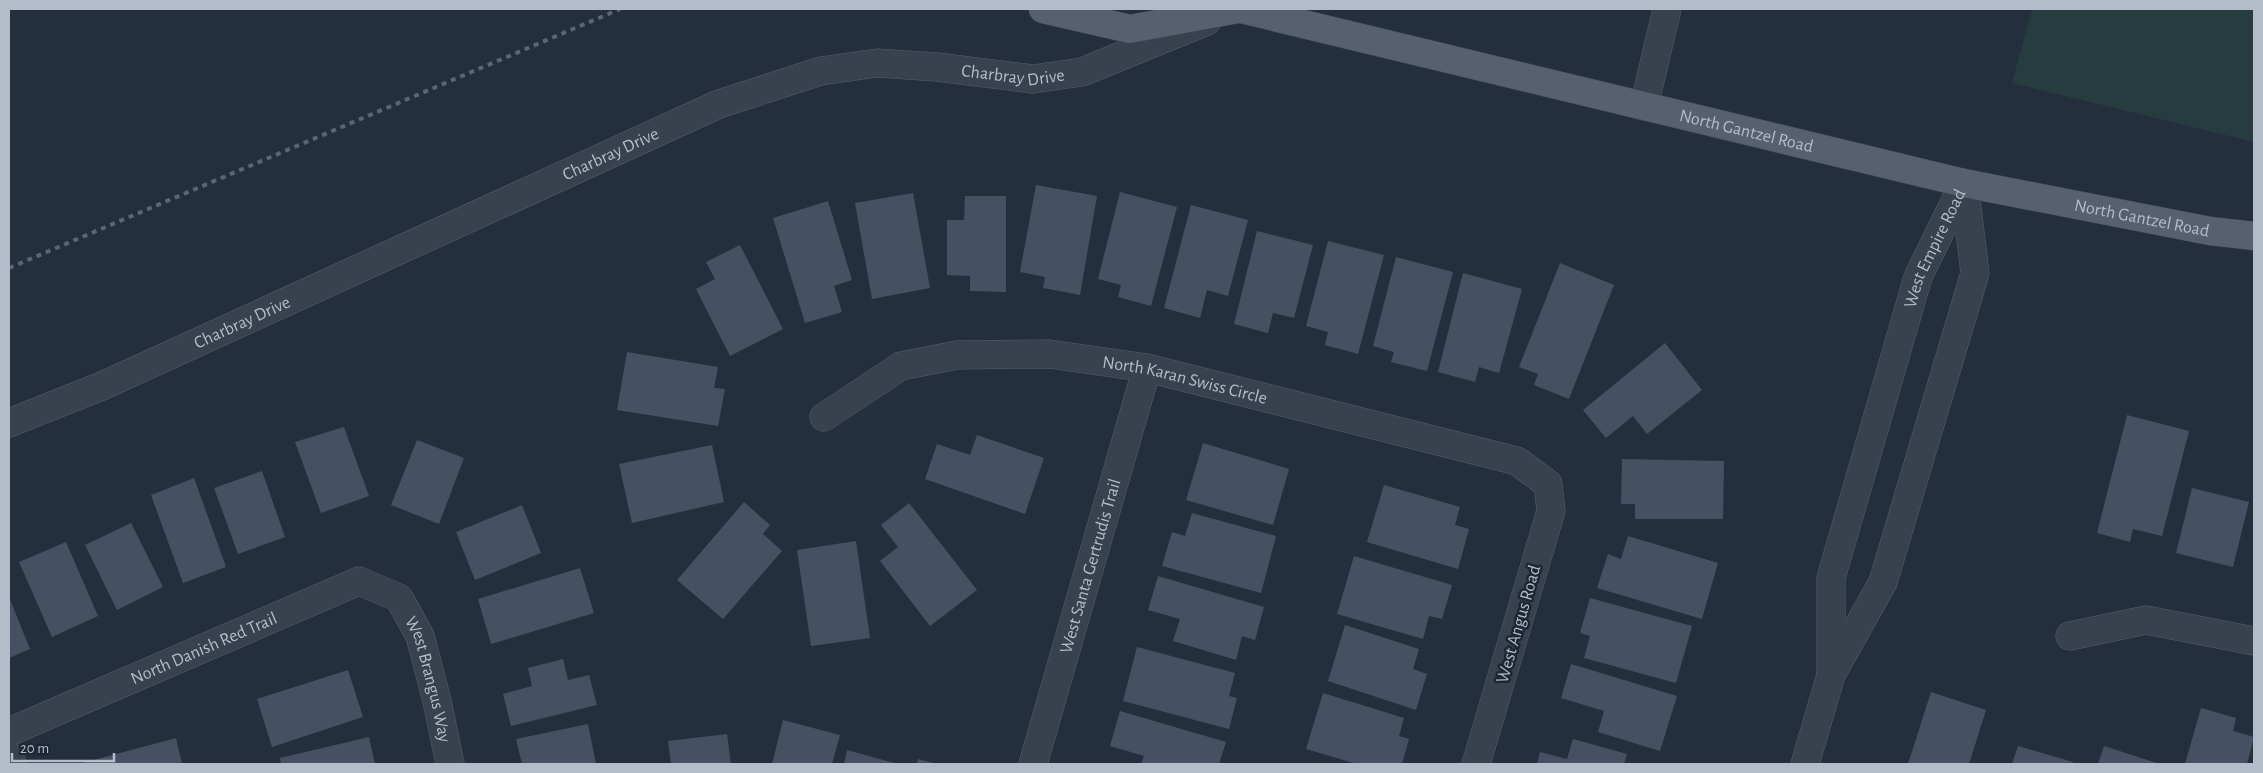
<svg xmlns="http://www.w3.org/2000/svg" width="2263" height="773" viewBox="0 0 2263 773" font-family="'Alegreya Sans',sans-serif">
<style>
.green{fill:#263c3f}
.building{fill:#455162}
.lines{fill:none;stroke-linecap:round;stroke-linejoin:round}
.minor-casing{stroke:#565f6c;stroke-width:29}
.major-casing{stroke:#414a57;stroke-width:29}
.minor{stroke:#38414e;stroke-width:28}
.major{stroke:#56606e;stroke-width:28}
.rail{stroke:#5a6575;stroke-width:4;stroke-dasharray:5 5;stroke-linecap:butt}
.labels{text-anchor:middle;stroke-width:5;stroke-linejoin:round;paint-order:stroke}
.street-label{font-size:18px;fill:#b4bcc9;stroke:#1d2633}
</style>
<rect width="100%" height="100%" fill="#242f3e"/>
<path class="green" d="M2032 9H2254V142L2012 83Z"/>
<g class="building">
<path d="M1036 185 1097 196 1080 295 1043 288 1045 277 1020 272Z"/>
<path d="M1120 192 1177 207 1151 306 1118 297 1121 285 1098 279Z"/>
<path d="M913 193 930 288 872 299 855 203Z"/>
<path d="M965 196H1006V292L970 291V276L947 275V220H964Z"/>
<path d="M828 201 852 280 834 286 842 312 805 323 773 218Z"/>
<path d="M1191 205 1248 220 1228 296 1207 290 1200 318 1164 308Z"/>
<path d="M1257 231 1313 245 1294 318 1273 313 1268 333 1234 324Z"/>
<path d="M1328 241 1384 255 1358 354 1325 345 1328 332 1306 326Z"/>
<path d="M740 245 783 329 730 356 696 289 715 279 706 262Z"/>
<path d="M1396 257 1453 272 1427 371 1391 362 1394 352 1373 346Z"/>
<path d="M1560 263 1614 285 1569 399 1534 385 1538 374 1519 367Z"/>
<path d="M1463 273 1522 289 1499 373 1479 367 1475 382 1438 372Z"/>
<path d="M1665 343 1702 390 1647 434 1633 416 1606 438 1583 410Z"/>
<path d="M627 352 718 367 714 388 725 389 718 426 617 410Z"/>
<path d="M2127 415 2189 431 2162 536 2133 529 2130 542 2097 533Z"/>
<path d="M344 427 369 496 321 513 295 442Z"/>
<path d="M977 435 1044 458 1025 514 925 479 937 444 970 455Z"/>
<path d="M417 440 464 458 439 524 391 505Z"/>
<path d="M1203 443 1289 469 1273 525 1186 500Z"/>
<path d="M712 445 724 502 632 523 619 464Z"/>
<path d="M1622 459 1724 461 1723 519H1635V504H1621Z"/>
<path d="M262 471 285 537 238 554 214 488Z"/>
<path d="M194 478 226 567 183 583 151 495Z"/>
<path d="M1384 485 1460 507 1455 525 1469 529 1458 569 1367 542Z"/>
<path d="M2192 488 2249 502 2233 567 2176 553Z"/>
<path d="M744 502 770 525 763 534 782 551 723 619 677 580Z"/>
<path d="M909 503 977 590 930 626 880 561 898 547 881 525Z"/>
<path d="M522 505 541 553 475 580 456 532Z"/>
<path d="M1192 513 1276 536 1261 593 1162 566 1172 532 1185 536Z"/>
<path d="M131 523 163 587 117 610 85 545Z"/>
<path d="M1628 536 1718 563 1702 619 1597 588 1608 554 1621 559Z"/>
<path d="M856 541 870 638 811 646 797 550Z"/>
<path d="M66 542 98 616 52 637 19 562Z"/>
<path d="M1354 556 1452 585 1442 619 1429 616 1423 639 1337 614Z"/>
<path d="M580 568 594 613 491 644 478 599Z"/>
<path d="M1158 576 1264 607 1255 640 1242 636 1236 660 1173 641 1180 619 1148 610Z"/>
<path d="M9 597 30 649 9 658Z"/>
<path d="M1590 598 1692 626 1676 683 1584 658 1590 636 1580 633Z"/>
<path d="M1345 625 1419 649 1413 669 1427 674 1416 710 1328 681Z"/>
<path d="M1137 647 1235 673 1229 696 1237 698 1229 729 1123 701Z"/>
<path d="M563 659 568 680 589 675 597 705 511 726 503 694 532 686 528 668Z"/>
<path d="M1571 664 1677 696 1660 751 1598 732 1604 711 1561 698Z"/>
<path d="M348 670 363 717 272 747 257 699Z"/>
<path d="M1931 692 1986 710 1969 764H1908Z"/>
<path d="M1323 693 1404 718 1399 736 1409 739 1402 764H1357L1306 749Z"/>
<path d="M2201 708 2236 718 2233 731 2254 737 2247 764H2185Z"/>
<path d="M1120 711 1226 742 1219 764H1141L1144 756 1110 746Z"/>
<path d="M783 720 840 735 832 764H772Z"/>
<path d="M588 724 596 764H522L516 739Z"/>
<path d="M727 734 731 764H671L668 741Z"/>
<path d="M369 737 375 764H281L280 758Z"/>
<path d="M176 738 182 764H79Z"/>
<path d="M1573 739 1627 754 1624 764H1537L1540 752 1567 759Z"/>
<path d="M2018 746 2073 762 2072 764H2012Z"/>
<path d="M2104 746 2160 764H2098Z"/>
<path d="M847 750 898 764H844Z"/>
<path d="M918 759 937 764H917Z"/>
</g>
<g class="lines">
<defs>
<g id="minor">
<path d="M1644 106 1667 9"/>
<path id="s1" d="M824 417 901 366 957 355 1049 354 1147 368 1517 461 1548 484 1551 511 1476 764"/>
<path id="s2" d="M9 423 102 386 719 104 821 71 877 63 937 67 1033 79 1082 72 1207 21"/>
<path d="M2070 636 2146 620 2254 641"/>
<path id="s3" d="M1831 673V578L1918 277 1964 183"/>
<path id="s4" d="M9 732 359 581 399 598 420 636 437 701 450 764"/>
<path d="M9 756 12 764"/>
<path id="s5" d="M1033 764 1147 368"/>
<path d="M1805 764 1831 675 1883 582 1975 273 1964 183"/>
</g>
<g id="major">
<path d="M1043 9 1130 29 1238 9"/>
<path id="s6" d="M1241 9 1964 183 2210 231 2254 236"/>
</g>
</defs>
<use href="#minor" class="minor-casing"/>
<use href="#major" class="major-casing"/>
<use href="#minor" class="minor"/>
<use href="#major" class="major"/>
<path class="rail" d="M9 268 620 9"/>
</g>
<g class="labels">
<g class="street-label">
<text dy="6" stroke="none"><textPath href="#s2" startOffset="1079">Charbray Drive</textPath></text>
<text dy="6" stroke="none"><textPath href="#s6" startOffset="520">North Gantzel Road</textPath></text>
<text dy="6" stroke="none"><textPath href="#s2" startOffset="659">Charbray Drive</textPath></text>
<text dy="6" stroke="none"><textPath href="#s6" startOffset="925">North Gantzel Road</textPath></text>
<text dy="6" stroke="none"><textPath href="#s3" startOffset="441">West Empire Road</textPath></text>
<text dy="6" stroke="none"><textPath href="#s2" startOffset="254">Charbray Drive</textPath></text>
<text dy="6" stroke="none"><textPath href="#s1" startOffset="380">North Karan Swiss Circle</textPath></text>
<text dy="6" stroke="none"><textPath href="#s5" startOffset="206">West Santa Gertrudis Trail</textPath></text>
<text transform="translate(1518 624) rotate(-74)" y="6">West Angus Road</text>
<text dy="6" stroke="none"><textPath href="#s4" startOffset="212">North Danish Red Trail</textPath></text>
<text dy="6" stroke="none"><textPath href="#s4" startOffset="512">West Brangus Way</textPath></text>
</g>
</g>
<rect width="2263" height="773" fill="none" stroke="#b4bcc9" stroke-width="20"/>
<path d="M12 753v8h102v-8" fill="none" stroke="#b4bcc9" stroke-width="2.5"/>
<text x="20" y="753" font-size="15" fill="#b4bcc9" stroke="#1d2633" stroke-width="4" paint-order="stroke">20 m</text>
</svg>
